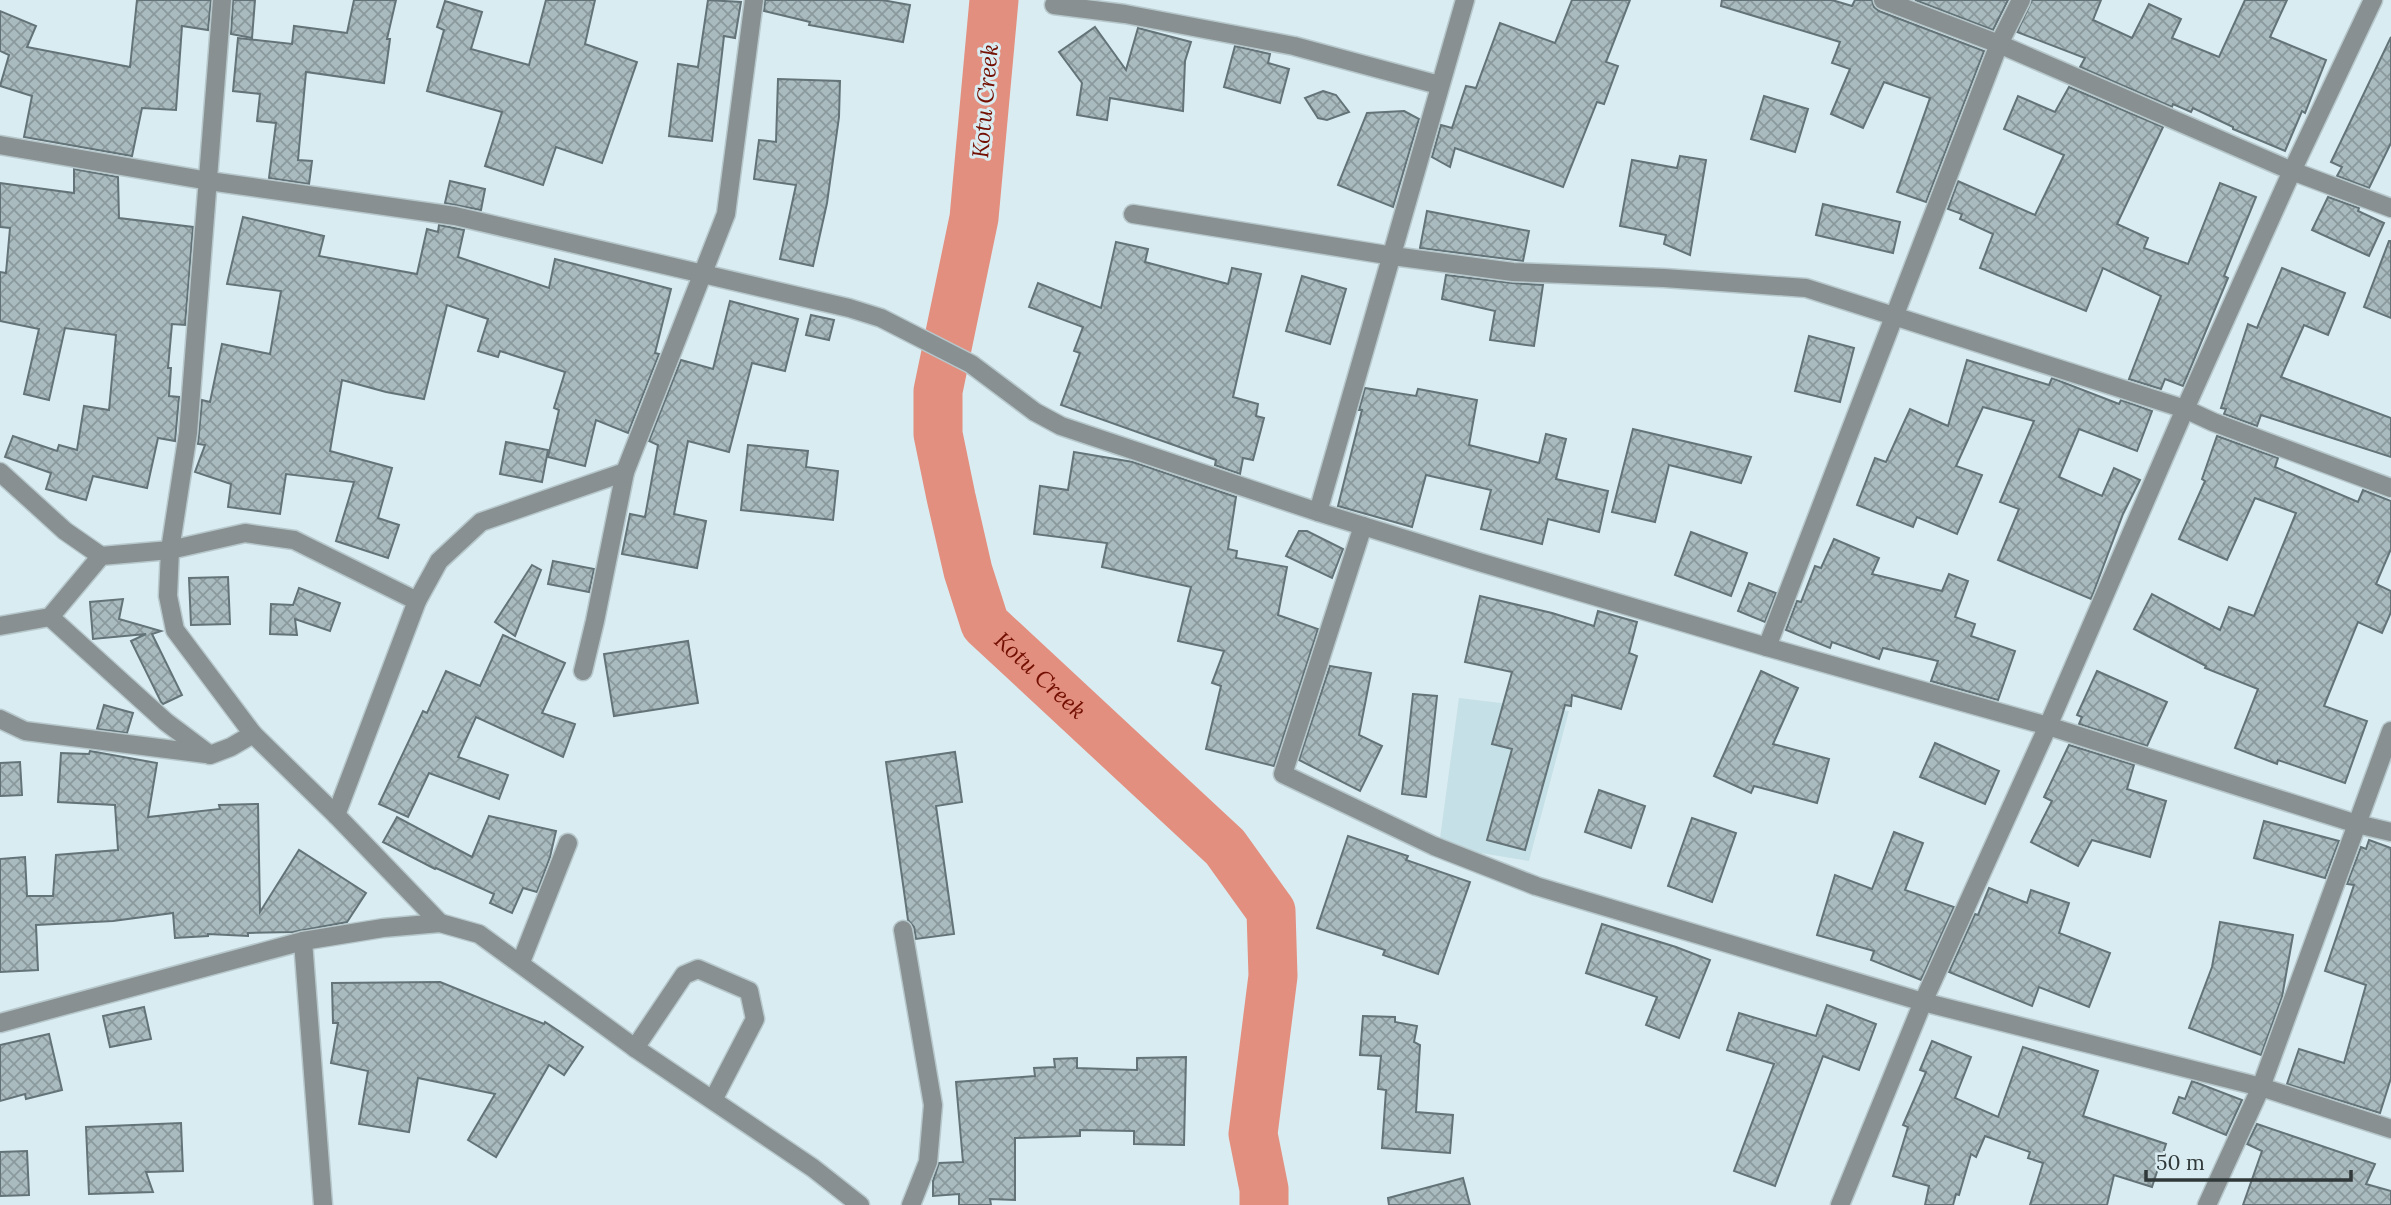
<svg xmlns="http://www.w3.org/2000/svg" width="2391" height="1205" viewBox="0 0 2391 1205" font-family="Lora,serif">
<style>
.built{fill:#c5e0e6}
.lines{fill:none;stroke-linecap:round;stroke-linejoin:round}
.river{stroke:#e28f7f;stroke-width:49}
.building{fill:url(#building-cross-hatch);stroke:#637377;stroke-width:2}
.minor-casing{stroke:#b7c8cc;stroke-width:21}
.minor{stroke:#889092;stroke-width:18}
.labels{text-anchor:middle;stroke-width:6;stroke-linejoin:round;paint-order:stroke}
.water-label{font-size:23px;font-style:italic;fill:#730f02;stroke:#d9ecf1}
</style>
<defs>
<pattern id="building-cross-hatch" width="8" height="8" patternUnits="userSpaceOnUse" patternTransform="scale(1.75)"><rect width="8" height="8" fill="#a9bbbf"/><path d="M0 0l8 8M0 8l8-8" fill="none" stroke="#8a999c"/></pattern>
</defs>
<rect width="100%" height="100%" fill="#d9ecf1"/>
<path class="built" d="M1459 698 1569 711 1529 861 1439 846Z"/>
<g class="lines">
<path class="river" id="s1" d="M994 0 974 218 938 391V434L951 497 968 571 985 624 1225 847 1271 911 1273 976 1253 1134 1264 1189V1205"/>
</g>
<g class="building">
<path d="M137 0H211L208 30 182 26 176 110 142 108 132 156 24 137 32 96 0 86 9 55 0 51V11L36 26 27 47 130 67Z"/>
<path d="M233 0H255L252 38 231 34Z"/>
<path d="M354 0H396L387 39H390L384 83 306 72 298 160 312 161 309 184 269 178 276 123 257 121 260 94 233 91 238 38 292 44 294 26 347 33Z"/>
<path d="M546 0H595L585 44 637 62 602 163 556 147 543 185 485 166 502 112 427 91 444 30 437 27 445 1 482 12 471 49 529 65Z"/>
<path d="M708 0 741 2 735 38 724 36 712 141 669 136 678 64 698 67Z"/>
<path d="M765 0H882L910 5 903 42 809 25 810 22 764 11Z"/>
<path d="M1572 0H1630L1606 62 1618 66 1604 104 1597 102 1563 187 1455 148 1450 167 1432 157 1441 125 1452 128 1466 86 1476 88 1500 23 1555 43Z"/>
<path d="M1722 0H1832L1852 6 1855 0H1872L1874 7 1879 11 1984 51 1926 202 1897 192 1930 98 1884 82 1863 128 1831 114 1850 69 1832 63 1840 42 1721 6Z"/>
<path d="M1915 0H2008L1993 30Z"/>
<path d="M2032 0H2101L2093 20 2132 38 2149 4 2181 19 2172 38 2219 57 2245 0H2287L2270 37 2326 60 2305 113 2302 111 2285 151 2233 129V127L2193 108 2191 112 2173 104 2172 107 2080 67 2085 58 2017 32Z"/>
<path d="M1095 27 1126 70 1138 28 1191 42 1185 61 1183 111 1110 98 1107 120 1077 115 1082 83 1059 52Z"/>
<path d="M2391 37V143L2369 188 2337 176 2342 167 2331 162Z"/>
<path d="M1235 46 1270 54 1268 63 1289 69 1280 103 1224 87Z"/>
<path d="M778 79 840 81 839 117 827 203 813 266 780 259 796 185 754 179 759 140 776 142Z"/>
<path d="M2069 87 2163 127 2117 224 2148 238 2144 248 2188 264 2220 183 2256 197 2224 276 2228 278 2183 386 2165 379 2161 389 2129 379 2161 296 2103 268 2086 311 1980 268 1993 234 1960 219 1962 214 1948 209 1958 181 2035 215 2064 155 2004 129 2018 96 2055 112Z"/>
<path d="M1323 91 1336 95 1349 112 1327 120 1318 118 1305 98Z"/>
<path d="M1764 96 1808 109 1795 152 1751 139Z"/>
<path d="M1404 111 1419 119 1393 207 1338 185 1367 113Z"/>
<path d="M1680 156 1706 160 1690 255 1664 244 1666 235 1620 226 1632 160 1677 168Z"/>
<path d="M74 169 118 177 119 218 193 227 185 325 172 324 168 368H171L169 396 179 397 175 441 158 438 147 488 93 476 86 500 46 489 51 473 5 457 13 436 57 451 59 445 77 450 84 406 109 410 116 335 65 328 49 400 24 394 39 329 0 321V272L6 273 10 228 0 227V183L74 193Z"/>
<path d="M450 181 485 189 481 210 445 203Z"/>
<path d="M2328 197 2359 208 2358 211 2384 223 2369 256 2312 230Z"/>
<path d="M1823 204 1900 222 1893 253 1816 235Z"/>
<path d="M1427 211 1529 231 1523 261 1420 248Z"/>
<path d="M243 217 324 236 319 256 417 274 427 229 438 232 439 225 464 230 458 257 549 288 555 259 671 289 655 353 659 354 628 433 596 420 585 466 548 457 559 410 554 408 565 372 500 351 498 357 478 351 488 319 447 305 424 399 386 392 342 380 330 451 392 468 378 518 399 525 388 558 336 541 354 482 286 474 280 514 228 507 231 484 195 472 205 445 198 444 202 400 210 402 222 344 270 354 281 291 227 284Z"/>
<path d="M2389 241H2391V318L2364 307Z"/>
<path d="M1116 242 1148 249 1145 262 1228 284 1232 268 1261 274 1233 397 1258 404 1256 416 1264 418 1253 460 1243 458 1240 474 1215 465 1216 460 1061 405 1080 353 1074 351 1083 327 1029 307 1038 283 1101 308Z"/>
<path d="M2282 268 2345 293 2328 335 2304 325 2281 377 2391 418V457L2261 415 2257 426 2224 414 2226 409 2221 408 2248 324 2257 328Z"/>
<path d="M1446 275 1512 283 1543 285 1534 346 1490 340 1495 311 1442 299Z"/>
<path d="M1302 276 1346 289 1330 344 1286 331Z"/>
<path d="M730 301 798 319 785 371 752 363 729 452 688 441 674 514 706 521 697 568 622 554 630 514 645 517 658 445 649 441 681 360 713 369Z"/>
<path d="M811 315 834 320 829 340 806 335Z"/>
<path d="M1809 336 1854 348 1840 402 1795 391Z"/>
<path d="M1967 360 2049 385 2052 378 2119 404 2121 400 2152 411 2137 451 2079 429 2059 477 2102 496 2114 468 2140 480 2123 514 2091 599 1998 560 2019 509 2000 502 2034 421 1983 407 1956 466 1982 475 1957 534 1917 517 1913 527 1857 505 1875 458 1886 462 1910 409 1948 426Z"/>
<path d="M1365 388 1416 396 1418 389 1477 400 1469 445 1539 463 1546 434 1566 439 1556 479 1608 491 1599 532 1548 519 1542 544 1481 529 1491 490 1426 475 1412 527 1338 506 1362 410H1359Z"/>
<path d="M1633 429 1751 457 1741 483 1669 465 1655 522 1612 512Z"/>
<path d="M2217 436 2278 458 2275 467 2358 502 2363 490 2391 501V549L2376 584 2391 591V612L2382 633 2358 622 2324 706 2367 721 2345 783 2278 760 2277 764 2235 748 2258 689 2205 668 2206 666 2134 629 2152 594 2220 630 2229 607 2254 616 2296 513 2255 498 2227 560 2179 539 2205 481 2202 479Z"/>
<path d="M506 442 548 450 542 482 500 474Z"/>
<path d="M748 445 808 451 806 467 838 471 833 520 741 510Z"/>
<path d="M1074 452 1133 462 1236 497 1228 549 1237 551 1236 558 1287 567 1278 615 1318 629 1274 766 1206 749 1221 686 1212 683 1224 651 1178 641 1191 587 1102 567 1107 543 1034 534 1040 486 1068 490Z"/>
<path d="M1299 531H1307L1343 549 1332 578 1286 556Z"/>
<path d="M1691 532 1747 553 1731 596 1675 575Z"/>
<path d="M1834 539 1879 558 1872 574 1942 591 1949 574 1968 581 1955 617 1975 624 1971 636 2015 651 1998 700 1931 681 1938 661 1883 648 1879 659 1832 642 1830 648 1786 630 1797 601 1801 602 1815 566 1821 568Z"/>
<path d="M553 561 594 569 589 592 548 584Z"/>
<path d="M532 565 541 570 515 636 495 622Z"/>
<path d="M228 577 230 624 191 625 189 578Z"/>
<path d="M1749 583 1776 593 1765 622 1738 611Z"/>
<path d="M299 588 340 603 330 631 295 619 297 635 270 634 271 604 293 605Z"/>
<path d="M1480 596 1552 613 1594 626 1598 611 1637 622 1629 653 1637 656 1621 709 1572 695 1571 706 1565 705 1525 850 1487 840 1512 749 1492 744 1512 672 1465 662Z"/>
<path d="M123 599 119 619 161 631 152 634 182 695 163 704 161 702 131 641 146 634 93 639 90 602Z"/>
<path d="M503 635 565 663 542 713 575 724 563 757 476 717 458 757 508 775 499 799 429 773 408 817 379 804 423 711 427 713 446 671 480 686Z"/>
<path d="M688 641 698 703 614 716 604 654Z"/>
<path d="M1330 666 1371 673 1359 735 1382 746 1360 791 1299 760Z"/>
<path d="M1761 671 1798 688 1773 744 1829 759 1817 803 1754 786 1751 793 1714 776Z"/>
<path d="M2097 671 2167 702 2147 746 2079 724 2082 717 2077 715Z"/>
<path d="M1413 694 1437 696 1426 797 1402 794Z"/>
<path d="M104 705 133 713 127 733 97 729Z"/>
<path d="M1935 743 1999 771 1985 804 1920 777Z"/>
<path d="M2069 745 2134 765 2127 789 2166 801 2150 857 2092 840 2078 866 2031 842 2052 801 2044 797Z"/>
<path d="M90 751 157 763 148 817 220 809 219 805 258 804 260 912 299 850 366 893 347 922 293 932 248 933V936L208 934V936L175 938 173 913 113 921 36 925 38 970 0 972V859L25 857 27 896H53L56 855 118 850 115 805 58 802 61 753 89 754Z"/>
<path d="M955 752 962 802 936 806 954 934 916 939 914 927 908 920 886 762Z"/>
<path d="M20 762 22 795 0 796V763Z"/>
<path d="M1599 790 1645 806 1631 848 1585 832Z"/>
<path d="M489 816 556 831 550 857 537 892 523 888 512 913 490 903 494 894 436 868 435 869 383 842 397 817 472 857Z"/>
<path d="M1692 818 1736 833 1712 902 1668 886Z"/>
<path d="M2264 821 2339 841 2325 878 2254 858Z"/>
<path d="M1894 832 1923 843 1905 890 1954 907 1921 980 1871 960 1874 951 1817 935 1835 875 1872 889Z"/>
<path d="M1348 836 1408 856 1406 860 1470 882 1438 974 1383 955 1385 950 1317 928Z"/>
<path d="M2369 840 2391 848V1078L2380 1113 2287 1084 2299 1049 2344 1063 2366 985 2325 971 2354 885 2347 884 2361 847 2366 849Z"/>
<path d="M1989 888 2027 903 2031 890 2069 903 2059 933 2110 953 2089 1007 2039 987 2032 1006 1949 972 1975 914 1978 915Z"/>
<path d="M2220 922 2293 935 2282 997 2261 1055 2189 1028 2212 967Z"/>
<path d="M1602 924 1676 947 1710 960 1679 1038 1646 1025 1657 997 1586 973Z"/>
<path d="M440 982 544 1024 545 1022 583 1047 564 1075 549 1065 496 1157 468 1140 495 1094 418 1078 409 1132 359 1124 368 1071 331 1063 338 1023H333L332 983Z"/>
<path d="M1827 1005 1876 1024 1859 1070 1823 1056 1775 1186 1734 1171 1774 1064 1727 1050 1739 1013 1816 1036Z"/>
<path d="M144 1007 151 1039 110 1047 103 1016Z"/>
<path d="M1363 1016 1395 1017V1022L1417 1026 1414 1042 1420 1045 1416 1112 1453 1115 1450 1153 1382 1148 1386 1090 1378 1089 1381 1056 1360 1055Z"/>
<path d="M49 1034 62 1090 26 1099 25 1094 0 1101V1045Z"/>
<path d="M1932 1041 1971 1057 1955 1098 1998 1117 2023 1047 2098 1071 2083 1116 2166 1144 2152 1187 2114 1175 2107 1205H2030L2043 1163 2028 1158 2030 1152 1985 1136 1976 1157 1971 1154 1959 1195 1956 1194 1953 1205H1925L1929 1186 1893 1176 1908 1127 1903 1125 1926 1072 1920 1070Z"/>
<path d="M1186 1057 1184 1145 1134 1144V1131L1080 1130V1136L1015 1138V1200L990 1199 991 1205H959V1194L933 1196V1181L939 1163 963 1162 956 1082 1035 1076 1034 1068 1055 1067 1054 1059 1077 1058V1068L1137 1070V1058Z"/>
<path d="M2192 1081 2242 1100 2226 1135 2173 1113 2179 1097 2185 1099Z"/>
<path d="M181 1123 183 1171 146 1172 153 1192 89 1194 86 1127Z"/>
<path d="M2257 1124 2375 1164 2366 1184 2391 1191V1205H2243L2262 1151 2247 1144Z"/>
<path d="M27 1151 29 1195 0 1196V1152Z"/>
<path d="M1463 1178 1470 1205H1389L1388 1198Z"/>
</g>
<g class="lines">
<defs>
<g id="minor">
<path d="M222 0 188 433 170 550 168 596 175 630 253 734"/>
<path d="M1883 0 1999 44 2292 171 2391 208"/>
<path d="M1054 5 1125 14 1294 46 1439 85"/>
<path d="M0 145 209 181 455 216 849 308 881 318 971 364 1035 412 1061 426 1318 512 1479 562 1767 647 2048 726 2357 824 2391 832"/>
<path d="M1133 214 1393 256 1513 272 1664 278 1806 288 2185 409 2213 422 2391 488"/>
<path d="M0 472 65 531 101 556"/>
<path d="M1318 512 1465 0"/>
<path d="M1363 526 1283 774 1434 846 1536 886 1923 1002 2261 1087 2391 1129"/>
<path d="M50 617 166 722 210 755 231 747 253 734 336 815 440 923"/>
<path d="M0 626 50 617 101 556 170 550 245 533 294 540 417 601"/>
<path d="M1767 647 1999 44 2021 0"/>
<path d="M583 671 595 621 625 472 726 214 754 0"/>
<path d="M0 719 25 731 206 754"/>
<path d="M336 815 417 601 439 561 481 522 625 472"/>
<path d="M903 930 933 1105 928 1162 911 1205"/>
<path d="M303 941 323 1205"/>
<path d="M521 962 568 843"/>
<path d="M0 1023 303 941 383 928 440 923 479 934 635 1048 813 1168 860 1205"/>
<path d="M635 1048 684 975 698 969 749 991 755 1019 713 1100"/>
<path d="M1840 1205 1923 1002 2048 726 2185 409 2292 171 2373 0"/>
<path d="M2207 1205 2261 1087 2391 731"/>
</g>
</defs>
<use href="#minor" class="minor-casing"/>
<use href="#minor" class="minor"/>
</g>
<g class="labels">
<g class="water-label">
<text transform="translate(985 101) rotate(-85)" y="8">Kotu Creek</text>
<text dy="8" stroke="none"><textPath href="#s1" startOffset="710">Kotu Creek</textPath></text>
</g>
</g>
<path d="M2146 1170v10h205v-10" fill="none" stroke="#303839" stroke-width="3.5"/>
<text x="2156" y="1170" font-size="21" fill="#303839" stroke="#d9ecf1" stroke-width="5" paint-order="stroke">50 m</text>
</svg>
